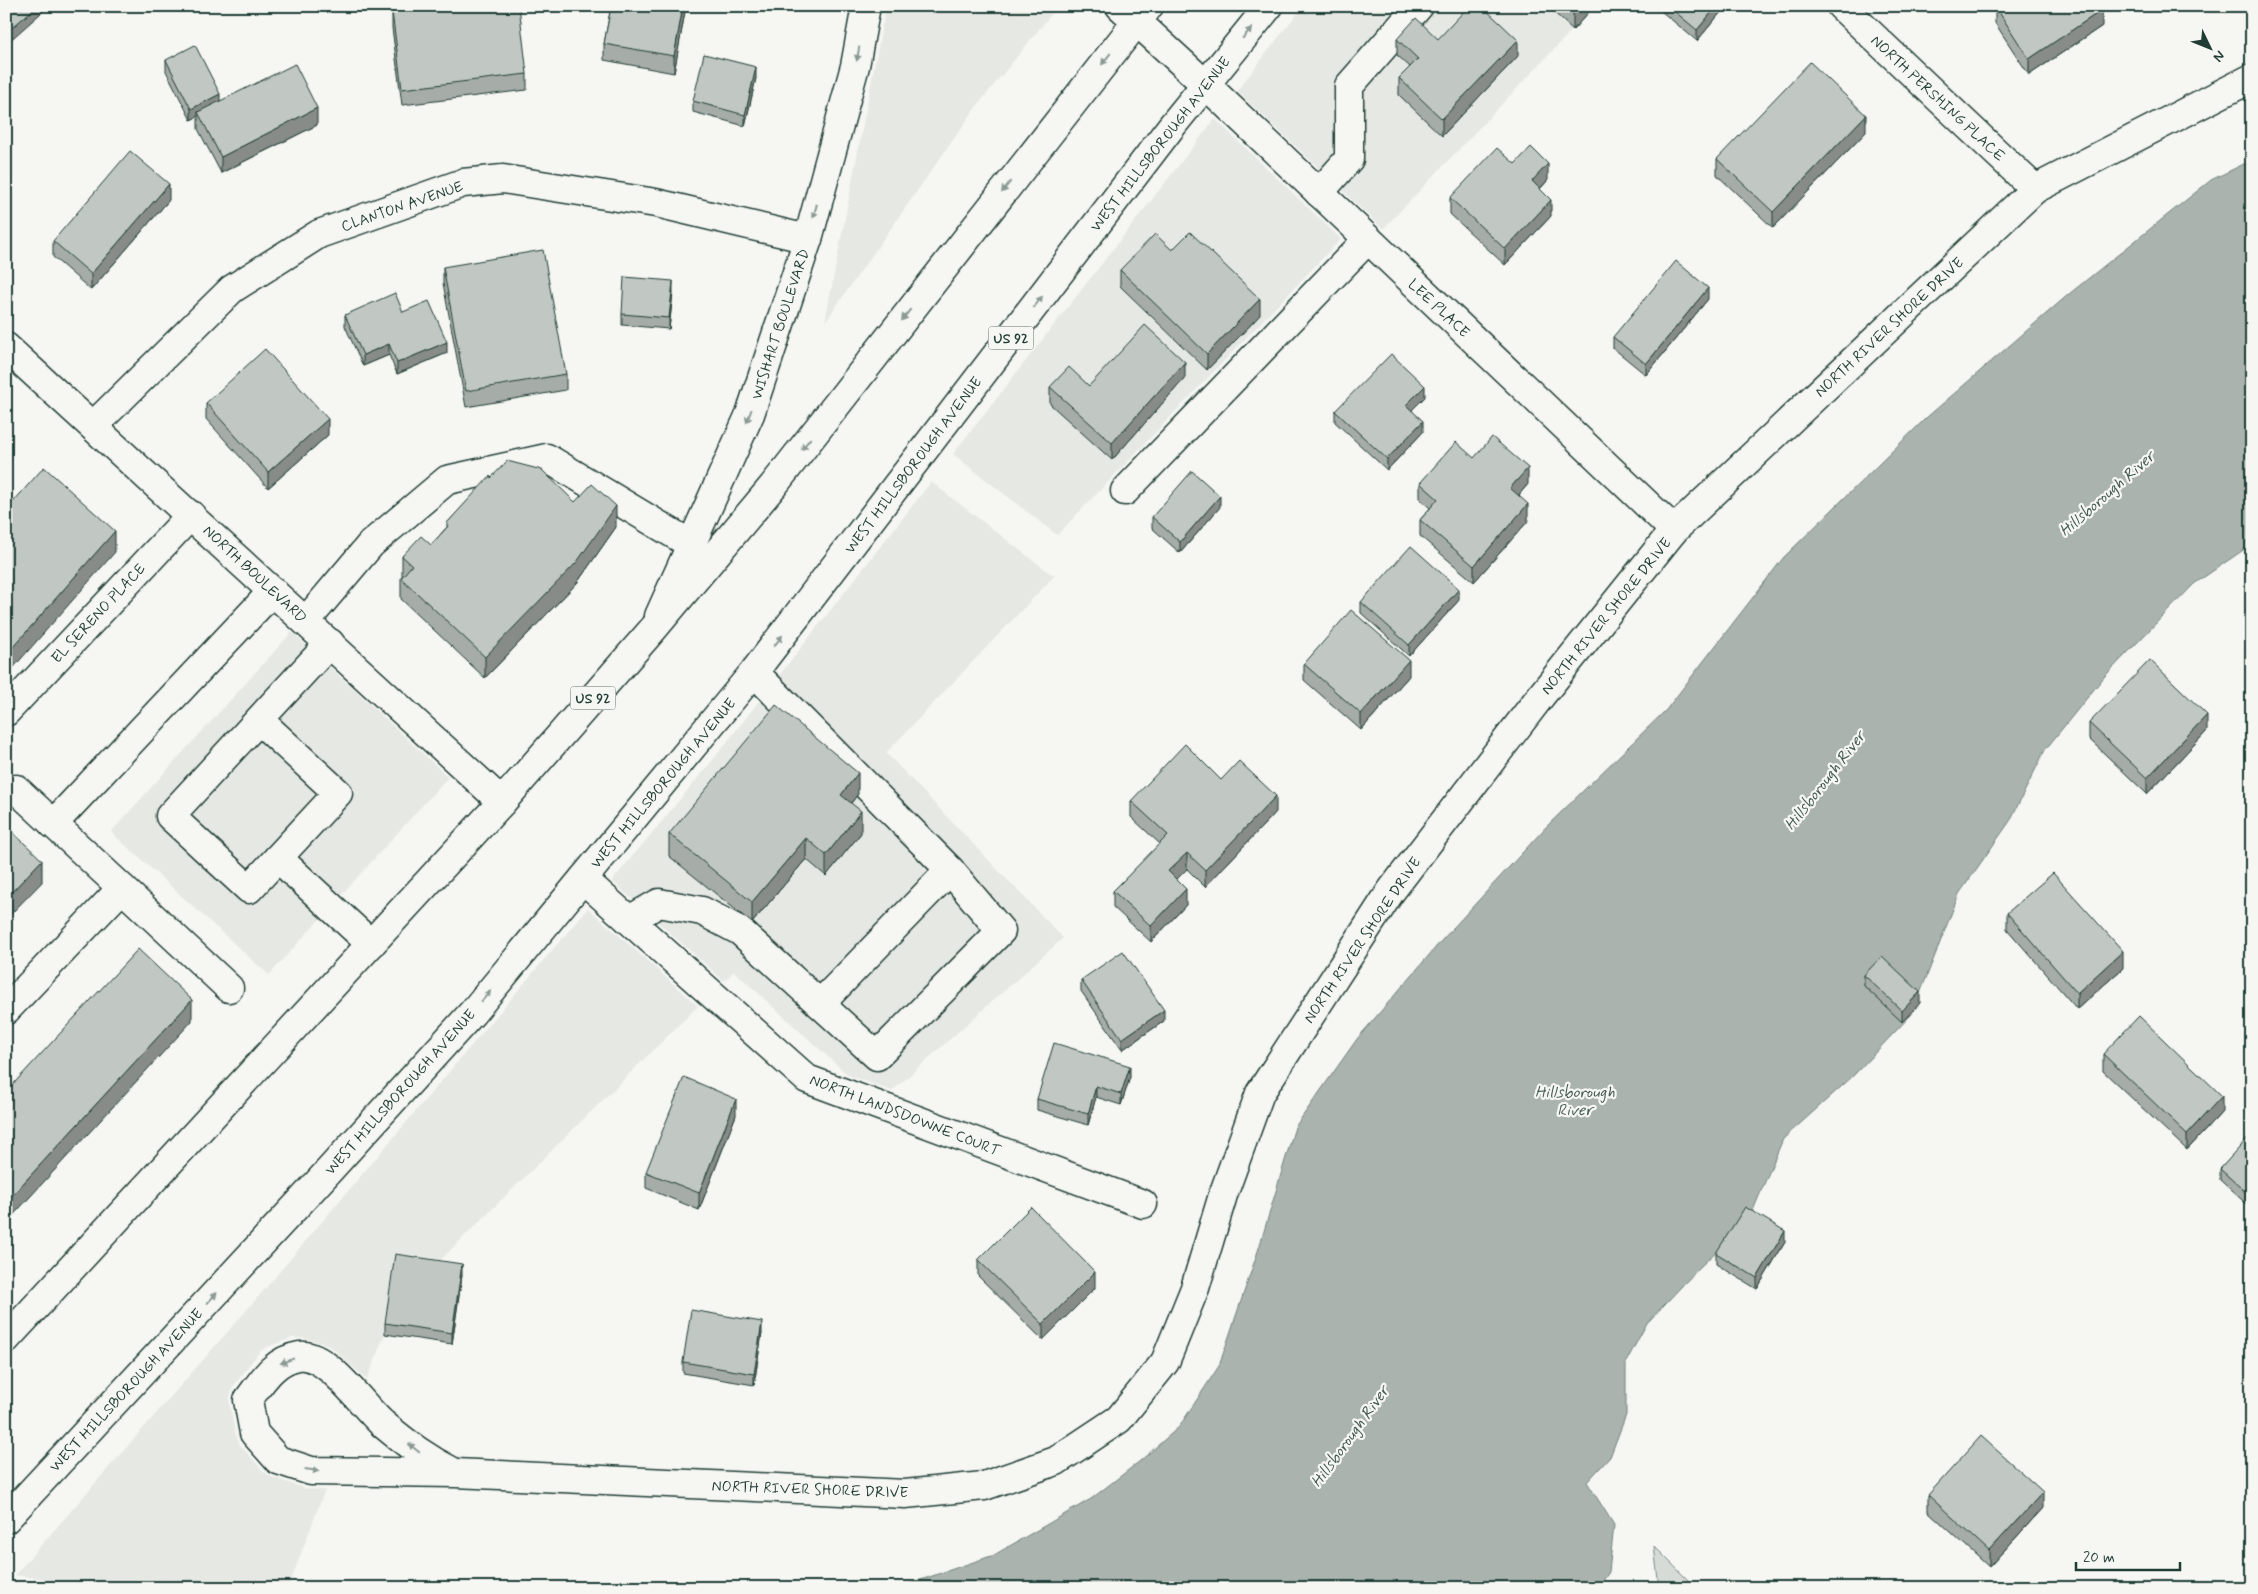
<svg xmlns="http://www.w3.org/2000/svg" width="2258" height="1594" viewBox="0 0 2258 1594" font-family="Mynerve,sans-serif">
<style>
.built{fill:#e6e8e4}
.green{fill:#d6dbd6;stroke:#7a8c85}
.water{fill:#aab3ae;stroke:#72847d}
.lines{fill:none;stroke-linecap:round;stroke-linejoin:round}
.minor-casing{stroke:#1f3d34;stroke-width:31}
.major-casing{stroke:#1f3d34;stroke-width:31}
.minor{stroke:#f6f6f2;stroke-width:28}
.major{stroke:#f6f6f2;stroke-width:28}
.wall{fill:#a6aca8;stroke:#1f3d34}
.shaded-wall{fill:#878c88;stroke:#1f3d34}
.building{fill:#c1c8c3;stroke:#1f3d34}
.oneway{fill:#8a9a93}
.labels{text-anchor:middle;stroke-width:4.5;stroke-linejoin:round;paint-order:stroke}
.shield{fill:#f6f6f2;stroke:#60746d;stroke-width:1}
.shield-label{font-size:14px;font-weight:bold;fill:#1f3d34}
.street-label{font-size:15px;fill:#1f3d34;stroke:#f6f6f2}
.water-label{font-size:16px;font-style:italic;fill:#425a52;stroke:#f6f6f2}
</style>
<rect width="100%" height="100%" fill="#f6f6f2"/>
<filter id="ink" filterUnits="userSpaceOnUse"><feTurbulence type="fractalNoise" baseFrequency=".02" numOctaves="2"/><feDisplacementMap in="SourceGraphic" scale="10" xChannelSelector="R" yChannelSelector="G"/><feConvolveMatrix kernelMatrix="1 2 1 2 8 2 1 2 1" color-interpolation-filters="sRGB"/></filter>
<g filter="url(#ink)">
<g class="built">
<path d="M886 6H1058L976 107 825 322Z"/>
<path d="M1303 6H1595L1383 229 1237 91Z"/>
<path d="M1215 119 1341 239 1057 535 953 454Z"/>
<path d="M931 482 1051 574H1056L886 753 1063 938 892 1091 848 1075 734 971 724 981 612 881 713 760Z"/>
<path d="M292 632 448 777 269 975 111 832Z"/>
<path d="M588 908 698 1006 396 1304 367 1380 335 1350 326 1344 303 1338H292L267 1347 259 1352 233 1387 229 1400 235 1433 240 1445 264 1472 274 1478 307 1489 325 1490 288 1588H232L167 1580 135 1588H71L39 1578 15 1575 265 1289Z"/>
</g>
<path class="green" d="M1654 1546 1696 1588H1659Z"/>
<path class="water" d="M2252 160V544L2194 584 2104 677 2045 750 2010 821 1959 894 1912 1014 1852 1077 1783 1139 1749 1220 1699 1268 1647 1323 1626 1362V1415L1610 1457 1587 1482 1614 1525 1609 1572 1598 1588H897L994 1555 1091 1499 1140 1461 1179 1427 1219 1366 1259 1248 1295 1127 1357 1039 1442 940 1546 827 1666 710 1784 557 1926 418 2069 294 2211 180Z"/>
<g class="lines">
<defs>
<g id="minor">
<path d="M1120 6 1205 84 1674 530"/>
<path d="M1841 6 2035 189"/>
<path d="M1319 193 1349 159V86L1419 6"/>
<path d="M6 347 502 802"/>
<path d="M93 426 232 289 319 234 463 183 503 179 656 203 808 239"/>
<path d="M1125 491 1368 239"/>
<path d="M659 616 750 414 808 239 855 66 866 6"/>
<path d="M306 621 371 544 447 480 547 458 692 545"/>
<path d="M6 712 191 515"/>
<path d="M259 720 338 793 249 889 170 816 330 643"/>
<path d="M16 789 229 988"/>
<path d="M53 824 273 591"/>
<path d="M278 858 371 944"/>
<path d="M583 879 807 1079 1143 1204"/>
<path d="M629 920 659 903 702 911 740 931 877 1056 1001 931 950 870 754 672"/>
<path d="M820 1004 950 870"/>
<path d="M6 1010 122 888"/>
<path d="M455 1473C427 1459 407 1444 383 1424 363 1407 327 1352 299 1356 274 1360 262 1381 248 1400L254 1433 278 1460 311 1471 455 1473 905 1494 984 1486 1056 1461 1119 1419 1165 1362 1195 1288 1223 1195 1260 1093 1391 891 1540 697 1674 530 2035 189 2252 78"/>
</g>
<g id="major">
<path d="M6 1339 502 802 654 628 773 486 1149 6"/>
<path d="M6 1519 314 1187 473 1012 754 672 1171 127 1269 6"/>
</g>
</defs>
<use href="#minor" class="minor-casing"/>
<use href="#major" class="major-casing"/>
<use href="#minor" class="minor"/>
<use href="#major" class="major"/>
</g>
<g class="wall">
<path d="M611 6H686L674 73 604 60V44Z"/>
<path d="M1547 6H1594L1573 30Z"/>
<path d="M1655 6H1726L1697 41Z"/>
<path d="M1995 6 2102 26 2029 75 1995 23Z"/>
<path d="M392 12 527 74V90L402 105 392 28Z"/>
<path d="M1397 39H1438L1518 56 1442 136 1399 95V78L1410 67 1397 55Z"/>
<path d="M166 60 220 101 317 125 221 173 198 129V116L191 120 166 71Z"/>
<path d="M756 78 745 126 693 112V101Z"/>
<path d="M1866 132 1773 228 1717 175V159Z"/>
<path d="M1515 164 1548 180 1540 189 1551 216 1505 265 1450 214V198Z"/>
<path d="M169 200 91 290 53 257V241Z"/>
<path d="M1172 250 1260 315 1207 370 1120 286V270Z"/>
<path d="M443 267 566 374V390L466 407 443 283Z"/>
<path d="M673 292 669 329 622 325V314Z"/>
<path d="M1708 299 1646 375 1613 348V337Z"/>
<path d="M403 312 447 353 397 374 389 355 363 366 345 326V315Z"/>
<path d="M1185 378 1112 460 1050 404V387L1089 386Z"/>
<path d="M1425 397 1412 410 1423 432 1387 470 1335 422V411Z"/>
<path d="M206 403 328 435 268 488 206 419Z"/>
<path d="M1474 458 1528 484 1518 496 1528 521 1474 582 1420 536V520L1430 508 1420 499V483Z"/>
<path d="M491 478 575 502 616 527 577 583 485 678 401 599V578L402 576V556L431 545 447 527V523Z"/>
<path d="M1220 507 1180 553 1152 528V517Z"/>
<path d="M1459 600 1409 656 1361 613V602Z"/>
<path d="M1304 664 1409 676 1361 730 1304 680Z"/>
<path d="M2089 723 2207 731 2147 794 2089 739Z"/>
<path d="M1221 780 1276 812 1205 887 1187 869 1177 879 1186 905 1151 942 1113 907V891L1160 844 1131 817V801Z"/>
<path d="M858 794 851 803 861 833 826 876 806 859 752 923 669 856V834Z"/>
<path d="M2007 913 2123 968 2077 1009 2007 929Z"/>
<path d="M1864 975 1920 1003 1902 1022 1864 986Z"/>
<path d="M1081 980 1164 1021 1122 1050 1081 991Z"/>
<path d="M2103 1054 2222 1112 2187 1150 2103 1071Z"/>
<path d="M1130 1077 1121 1105 1096 1097 1088 1125 1037 1110V1099Z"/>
<path d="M736 1115 699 1210 646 1188V1172Z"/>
<path d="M2252 1138 2251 1208 2220 1180V1169Z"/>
<path d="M1785 1242 1757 1289 1716 1264V1253Z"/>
<path d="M978 1260 1095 1288 1043 1340 978 1276Z"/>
<path d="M462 1275 452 1344 385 1334V1323Z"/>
<path d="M762 1333 754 1385 683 1373V1362Z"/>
<path d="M1928 1495 2043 1508 1989 1567 1928 1511Z"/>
</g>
<g class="shaded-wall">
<path d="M37 6H49L6 44V33Z"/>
<path d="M74 6H81L74 11Z"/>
<path d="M683 6H686L674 73V56Z"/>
<path d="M1575 6H1594L1573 30V9Z"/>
<path d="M1717 6H1726L1697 41V30Z"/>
<path d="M2102 10V26L2029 75V59Z"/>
<path d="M1518 40V56L1442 136V119Z"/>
<path d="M756 67V78L745 126V115Z"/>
<path d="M220 94V105L198 112V116L191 120V109Z"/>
<path d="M317 108V125L221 173V157Z"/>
<path d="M1866 115V132L1773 228V212Z"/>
<path d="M1548 164V180L1532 197V181Z"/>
<path d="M169 184V200L91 290V274Z"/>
<path d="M1551 200V216L1505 265V249Z"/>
<path d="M673 281V292L669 329V318Z"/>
<path d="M1708 288V299L1646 375V364Z"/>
<path d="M1260 299V315L1207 370V354Z"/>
<path d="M447 342V353L397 374V363Z"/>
<path d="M389 344V355L363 366V355Z"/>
<path d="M1185 362V378L1112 460V443Z"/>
<path d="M1425 386V397L1406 416V405Z"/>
<path d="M328 419V435L268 488V472Z"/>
<path d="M1423 421V432L1387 470V459Z"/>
<path d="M1528 468V484L1510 505V488Z"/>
<path d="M1220 496V507L1180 553V542Z"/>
<path d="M1528 504V521L1474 582V566Z"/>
<path d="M616 506V527L577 583 485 678V657Z"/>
<path d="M115 531V552L6 676V655Z"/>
<path d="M1459 589V600L1409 656V645Z"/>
<path d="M1409 660V676L1361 730V714Z"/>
<path d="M2207 715V731L2147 794V778Z"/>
<path d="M858 773V794L841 816V795Z"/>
<path d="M1276 796V812L1205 887V870Z"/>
<path d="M861 811V833L826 876V855Z"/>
<path d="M806 838V859L752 923V902Z"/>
<path d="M1187 853V869L1168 888V871Z"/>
<path d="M42 860V882L6 919V898Z"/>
<path d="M1186 889V905L1151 942V926Z"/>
<path d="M2123 951V968L2077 1009V993Z"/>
<path d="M1920 992V1003L1902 1022V1011Z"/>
<path d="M192 1000V1021L6 1223V1202Z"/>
<path d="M1164 1010V1021L1122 1050V1039Z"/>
<path d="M1130 1066V1077L1121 1105V1094Z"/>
<path d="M1096 1086V1097L1088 1125V1114Z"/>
<path d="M2222 1096V1112L2187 1150V1134Z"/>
<path d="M736 1099V1115L699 1210V1193Z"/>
<path d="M1785 1231V1242L1757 1289V1278Z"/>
<path d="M462 1264V1275L452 1344V1333Z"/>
<path d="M1095 1272V1288L1043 1340V1324Z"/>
<path d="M762 1322V1333L754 1385V1374Z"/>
<path d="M2043 1492V1508L1989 1567V1551Z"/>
</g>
<g class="building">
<path d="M6 6H37L6 33Z"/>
<path d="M442 6H519L527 74 402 89 392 12Z"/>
<path d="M611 6H683L674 56 604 44Z"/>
<path d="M1469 6H1482L1518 40 1442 119 1399 78 1418 59 1397 39 1416 18 1438 39Z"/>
<path d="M1668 6H1717L1697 30Z"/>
<path d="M1995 6H2099L2102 10 2029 59Z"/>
<path d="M195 45 220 94 191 109 166 60Z"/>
<path d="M704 54 756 67 745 115 693 101Z"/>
<path d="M1810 62 1866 115 1773 212 1717 159Z"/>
<path d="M295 64 317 108 221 157 198 112Z"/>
<path d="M1531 147 1548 164 1532 181 1551 200 1505 249 1450 198 1497 148 1515 164Z"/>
<path d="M130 151 169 184 91 274 53 241Z"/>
<path d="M1190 232 1260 299 1207 354 1120 270 1155 234 1172 250Z"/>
<path d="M543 250 566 374 466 391 443 267Z"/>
<path d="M1676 261 1708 288 1646 364 1613 337Z"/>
<path d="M624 277 673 281 669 318 622 314Z"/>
<path d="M395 293 403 312 429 301 447 342 397 363 389 344 363 355 345 315Z"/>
<path d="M1145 325 1185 362 1112 443 1050 387 1069 367 1089 386Z"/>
<path d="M265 349 328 419 268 472 206 403Z"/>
<path d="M1391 354 1425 386 1406 405 1423 421 1387 459 1335 411Z"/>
<path d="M1492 437 1528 468 1510 488 1528 504 1474 566 1420 520 1438 499 1420 483 1456 442 1474 458Z"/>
<path d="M507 461 542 470 575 502 592 484 616 506 577 562 485 657 401 578 412 565 402 556 421 536 431 545 449 525 447 523 490 476 491 478Z"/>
<path d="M44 467 115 531 6 655V510Z"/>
<path d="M1192 471 1220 496 1180 542 1152 517Z"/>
<path d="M1411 546 1459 589 1409 645 1361 602Z"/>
<path d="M1351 610 1409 660 1361 714 1304 664Z"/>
<path d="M2150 660 2207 715 2147 778 2089 723Z"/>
<path d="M776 705 858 773 841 795 861 811 826 855 806 838 752 902 669 834Z"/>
<path d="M1185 744 1221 780 1239 761 1276 796 1205 870 1187 853 1168 871 1186 889 1151 926 1113 891 1168 835 1131 801Z"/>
<path d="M6 826 42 860 6 898Z"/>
<path d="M2053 873 2123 951 2077 993 2007 913Z"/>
<path d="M138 949 192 1000 6 1202V1092Z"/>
<path d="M1123 951 1164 1010 1122 1039 1081 980Z"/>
<path d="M1882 956 1920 992 1902 1011 1864 975Z"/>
<path d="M2139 1016 2222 1096 2187 1134 2103 1054Z"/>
<path d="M1054 1043 1130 1066 1121 1094 1096 1086 1088 1114 1037 1099Z"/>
<path d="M684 1077 736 1099 699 1193 646 1172Z"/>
<path d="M2250 1136 2252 1138V1196L2251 1197 2220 1169Z"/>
<path d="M1031 1207 1095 1272 1043 1324 978 1260Z"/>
<path d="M1745 1207 1785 1231 1757 1278 1716 1253Z"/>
<path d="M395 1254 462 1264 452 1333 385 1323Z"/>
<path d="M691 1310 762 1322 754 1374 683 1362Z"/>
<path d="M1981 1436 2043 1492 1989 1551 1928 1495Z"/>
</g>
<defs><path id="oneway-solid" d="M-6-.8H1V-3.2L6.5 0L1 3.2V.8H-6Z" transform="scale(1.25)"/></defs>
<g class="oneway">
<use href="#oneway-solid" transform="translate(1247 33) rotate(-50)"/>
<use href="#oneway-solid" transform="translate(858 54) rotate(100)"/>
<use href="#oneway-solid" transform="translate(1106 59) rotate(128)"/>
<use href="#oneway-solid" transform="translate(1006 187) rotate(128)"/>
<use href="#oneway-solid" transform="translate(815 211) rotate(105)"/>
<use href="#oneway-solid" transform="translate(1038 302) rotate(-53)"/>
<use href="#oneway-solid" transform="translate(906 315) rotate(128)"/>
<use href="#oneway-solid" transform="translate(749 416) rotate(111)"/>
<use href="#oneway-solid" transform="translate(806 444) rotate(128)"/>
<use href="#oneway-solid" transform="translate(778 641) rotate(-52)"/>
<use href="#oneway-solid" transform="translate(486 996) rotate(-50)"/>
<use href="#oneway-solid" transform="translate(212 1298) rotate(-47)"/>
<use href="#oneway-solid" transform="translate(287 1361) rotate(160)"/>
<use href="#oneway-solid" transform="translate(414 1448) rotate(-141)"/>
<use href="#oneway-solid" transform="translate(312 1470) rotate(8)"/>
</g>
</g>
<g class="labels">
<g class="shield">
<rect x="988.5" y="326.5" width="45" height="23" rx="4"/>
<rect x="570.5" y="686.5" width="45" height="23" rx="4"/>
</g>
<g class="shield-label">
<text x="1011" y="343">US 92</text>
<text x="593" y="703">US 92</text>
</g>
<g class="street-label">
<text transform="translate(1938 98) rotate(43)" y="5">NORTH PERSHING PLACE</text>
<text transform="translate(1160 144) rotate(-52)" y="5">WEST HILLSBOROUGH AVENUE</text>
<text transform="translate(402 206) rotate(-19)" y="5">CLANTON AVENUE</text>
<text transform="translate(1439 308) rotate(43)" y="5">LEE PLACE</text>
<text transform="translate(780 324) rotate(-72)" y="5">WISHART BOULEVARD</text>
<text transform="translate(1889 327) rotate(-43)" y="5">NORTH RIVER SHORE DRIVE</text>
<text transform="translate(913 465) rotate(-53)" y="5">WEST HILLSBOROUGH AVENUE</text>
<text transform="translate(255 574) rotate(43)" y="5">NORTH BOULEVARD</text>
<text transform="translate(98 613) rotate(-47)" y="5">EL SERENO PLACE</text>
<text transform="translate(1606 616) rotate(-51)" y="5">NORTH RIVER SHORE DRIVE</text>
<text transform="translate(663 783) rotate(-50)" y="5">WEST HILLSBOROUGH AVENUE</text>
<text transform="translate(1362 940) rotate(-56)" y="5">NORTH RIVER SHORE DRIVE</text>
<text transform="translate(400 1092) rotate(-48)" y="5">WEST HILLSBOROUGH AVENUE</text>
<text transform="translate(905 1115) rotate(21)" y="5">NORTH LANDSDOWNE COURT</text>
<text transform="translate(126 1390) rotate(-47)" y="5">WEST HILLSBOROUGH AVENUE</text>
<text transform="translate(810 1489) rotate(2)" y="5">NORTH RIVER SHORE DRIVE</text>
</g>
<g class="water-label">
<text transform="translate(2106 493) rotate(-41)" y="6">Hillsborough River</text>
<text transform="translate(1824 780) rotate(-52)" y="6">Hillsborough River</text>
<text x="1575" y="1097">Hillsborough<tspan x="1575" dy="18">River</tspan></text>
<text transform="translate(1349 1436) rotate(-54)" y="6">Hillsborough River</text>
</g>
</g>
<rect width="2258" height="1594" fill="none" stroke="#f6f6f2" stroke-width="25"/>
<rect x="12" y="12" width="2233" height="1569" fill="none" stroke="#1f3d34" stroke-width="2" filter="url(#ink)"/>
<g transform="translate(2210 48) rotate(133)" stroke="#f6f6f2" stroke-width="4" paint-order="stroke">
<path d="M0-4L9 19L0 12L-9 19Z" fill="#1f3d34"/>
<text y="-8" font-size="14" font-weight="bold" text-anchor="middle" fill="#1f3d34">N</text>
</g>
<path d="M2076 1562v8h104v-8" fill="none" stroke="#1f3d34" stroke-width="2.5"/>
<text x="2083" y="1562" font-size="15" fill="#1f3d34" stroke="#f6f6f2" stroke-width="4" paint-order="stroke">20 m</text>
</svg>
